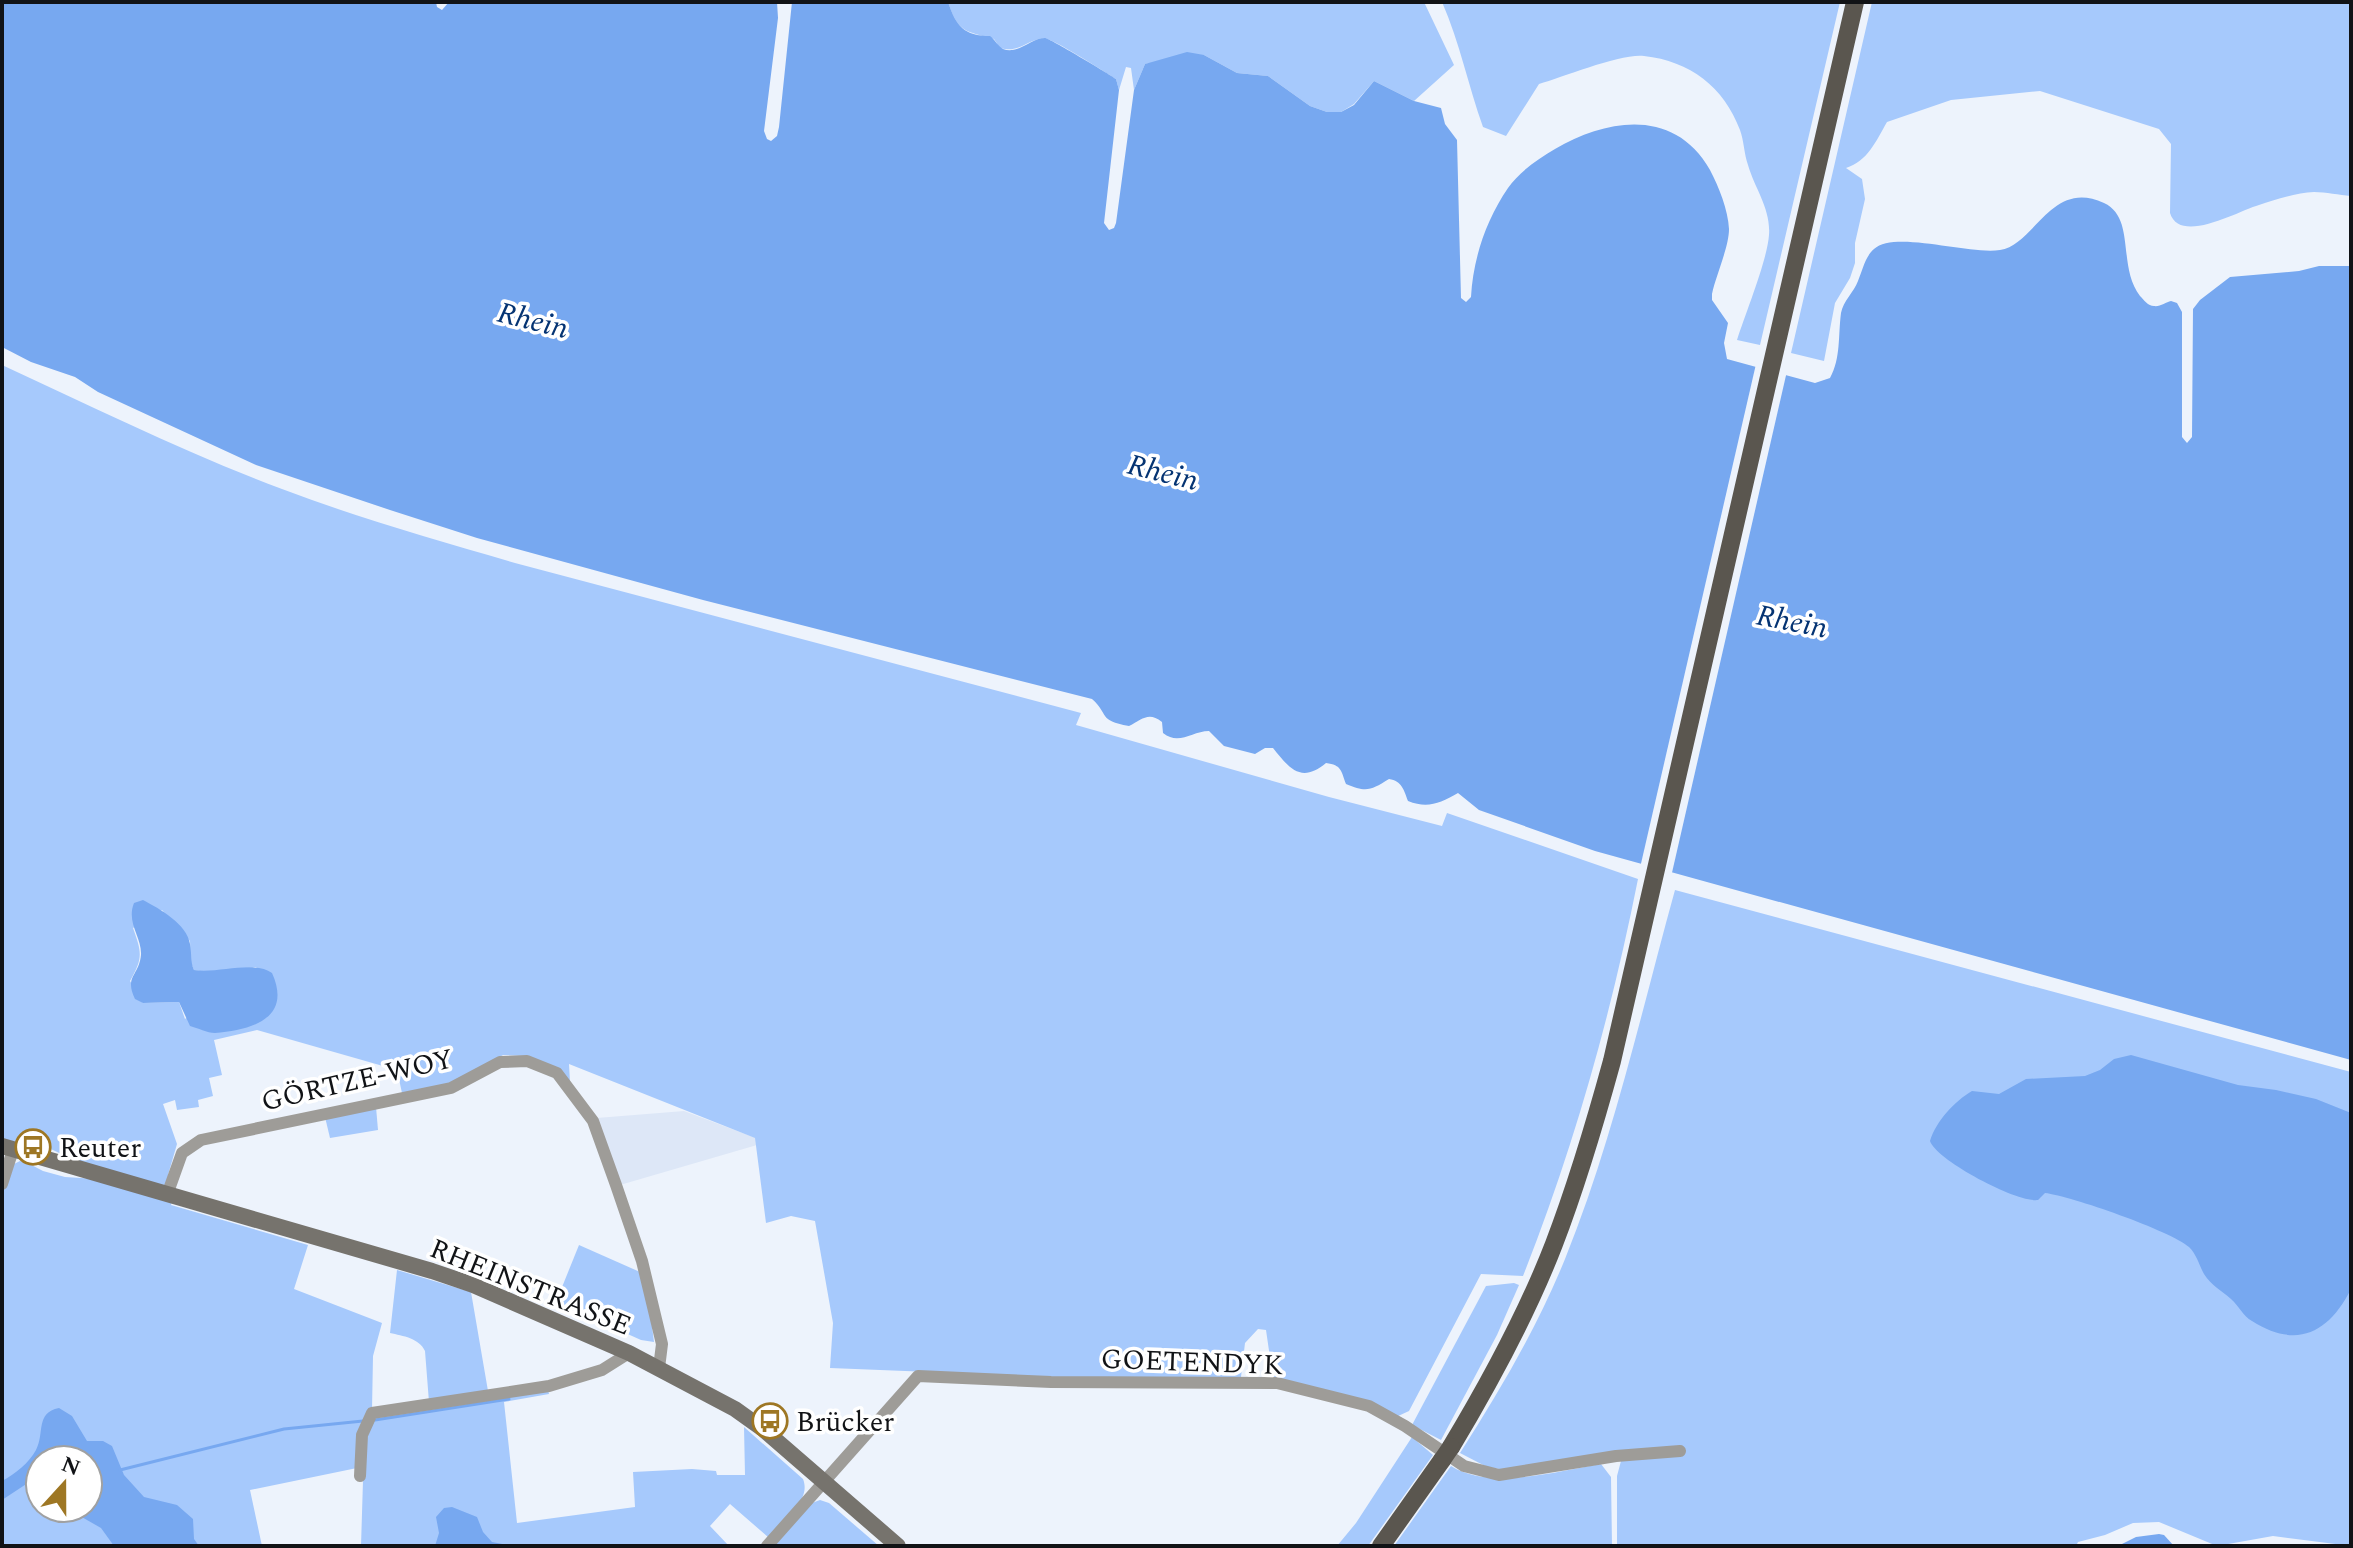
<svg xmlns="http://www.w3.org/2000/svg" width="2353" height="1548" viewBox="0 0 2353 1548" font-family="Spectral,serif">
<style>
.built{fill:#dde7f7}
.green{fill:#a6c9fc;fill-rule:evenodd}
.water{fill:#77a8f0}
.pier{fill:#edf3fc}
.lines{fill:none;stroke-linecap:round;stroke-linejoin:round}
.stream{stroke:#77a8f0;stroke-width:3}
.street{stroke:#9e9c98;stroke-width:12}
.secondary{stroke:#76736d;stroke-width:16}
.primary{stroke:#5a564f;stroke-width:18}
.primary-bridge{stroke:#5a564f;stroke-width:18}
.labels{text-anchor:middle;stroke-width:7;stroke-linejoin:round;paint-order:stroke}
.street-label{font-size:28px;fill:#111316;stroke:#fff}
.poi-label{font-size:28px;fill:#111316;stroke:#fff;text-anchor:start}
.water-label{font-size:30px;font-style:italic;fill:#053473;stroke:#fff}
</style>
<rect width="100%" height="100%" fill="#edf3fc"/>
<path class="built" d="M684 1111 756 1138 757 1145 620 1185 597 1118Z"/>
<g class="green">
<path d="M948 2H1424L1454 65 1414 101 1374 81 1354 104 1341 112H1327L1310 106 1268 76 1237 73 1204 55 1145 64 1134 90 1131 68 1126 67 1119 90 1116 79C1105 72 1051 37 1043 38 1025 41 1020 53 1000 48L994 39C966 31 958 33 948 2Z"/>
<path d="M1442 2H1840L1760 345 1737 340C1746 312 1767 261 1769 235 1771 209 1755 189 1748 165 1744 154 1744 141 1740 130 1724 87 1690 61 1644 56 1622 53 1563 77 1539 84L1506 136 1483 127C1468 85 1460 43 1442 2Z"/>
<path d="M1872 2H2351V196C2339 195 2326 192 2314 192 2297 193 2275 199 2259 205 2238 211 2180 245 2170 213L2171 144 2159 129 2040 91 1951 100 1887 122C1876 141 1868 161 1846 168L1862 179 1865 199 1855 243V263L1850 278 1835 303 1824 361 1791 353Z"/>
<path d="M2 365C95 408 186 453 282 489 358 518 437 540 515 563L1081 713 1076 725 1329 797 1442 826 1447 813 1638 879C1611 1015 1574 1147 1523 1276L1481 1274 1409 1411 1396 1417 1273 1378 1266 1330 1258 1329 1245 1343 1241 1377H1052L830 1368 833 1323 815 1221 791 1216 766 1223 755 1138 569 1064 570 1082 526 1056 503 1055 450 1084 402 1093 397 1070 257 1030 214 1040 222 1075 209 1078 213 1096 198 1100 199 1107 177 1110 175 1100 163 1104 177 1144 168 1175 175 1192 88 1167 53 1150 30 1143 2 1141ZM162 910 190 941 191 963 194 970 206 972 257 967 185 1019 179 1002 143 1003 130 981C143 958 142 953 133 928Z"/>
<path d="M1675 890 2351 1072V1546L2273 1536 2217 1546 2159 1522 2133 1523 2105 1535 2078 1542 2076 1546H1617V1476L1621 1461 1512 1471 1487 1467 1460 1453C1500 1390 1537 1328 1565 1259 1613 1140 1641 1013 1675 890Z"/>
<path d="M376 1107 378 1130 330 1138 325 1117Z"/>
<path d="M22 1160 43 1171 65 1177 97 1179 172 1201 171 1205 308 1245 294 1289 382 1323 373 1356 372 1410 357 1468 250 1490 262 1546H2V1195L12 1165ZM40 1460H88V1508H40Z"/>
<path d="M579 1245 640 1272 651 1318 654 1342 641 1340 556 1302Z"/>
<path d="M397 1270 471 1292 488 1391 429 1402 425 1351C419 1338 403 1336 390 1333Z"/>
<path d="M1514 1283 1519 1285 1497 1335 1441 1440 1412 1425 1486 1286Z"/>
<path d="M548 1390 549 1394 504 1402 517 1523 635 1507 633 1472 692 1469 716 1471 717 1475H745L744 1427 803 1479C812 1501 782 1521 768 1537L730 1504 710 1526 729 1546H361L364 1448 373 1418Z"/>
<path d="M1412 1437 1433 1455 1368 1546H1337L1356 1523Z"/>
<path d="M1601 1464 1611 1477 1612 1546H1394L1451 1466C1491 1491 1557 1471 1601 1464Z"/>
<path d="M820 1500 829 1503 879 1546H773L812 1503Z"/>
</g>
<g class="water">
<path d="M2 2H436L437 7 442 10 449 2H777L778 18 764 131 767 139 771 141 777 136 779 127 792 2H948C956 26 964 36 990 36 995 40 998 46 1003 49 1018 55 1031 38 1045 38 1049 38 1109 74 1116 79L1119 90 1104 223 1109 230 1114 228 1116 223 1134 90 1145 64 1187 52 1204 55 1237 73 1268 76 1310 106 1327 112H1341L1354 105 1374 81 1414 101 1441 108 1445 124 1457 140 1461 298 1466 302 1471 297C1473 259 1486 220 1508 188 1519 172 1538 159 1555 149 1608 118 1675 108 1710 170 1719 187 1728 210 1729 229 1729 247 1716 275 1712 294V300L1728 323 1724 343 1727 359 1815 383 1830 378C1841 358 1838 336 1841 313 1843 301 1854 292 1858 281 1863 269 1865 257 1874 249 1895 230 1969 255 2000 250 2035 245 2051 178 2104 203 2136 218 2117 266 2140 296 2144 300 2148 306 2154 306 2160 307 2166 302 2171 301L2177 303 2182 312V437L2187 443 2192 437 2193 309 2200 300 2230 277 2299 271 2319 266H2351V1060L1595 851 1479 810 1458 793C1440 803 1428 809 1408 801 1404 790 1402 781 1389 779 1371 790 1367 793 1346 784 1341 771 1342 765 1326 763 1301 784 1289 768 1273 748H1265L1255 754 1224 746 1209 731C1192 731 1179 746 1163 733L1162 722C1148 711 1142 720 1129 726 1097 720 1110 715 1092 699L703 600 477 538 390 510 256 465 98 392 75 377 31 362 2 347Z"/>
<path d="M143 900C160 909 187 924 190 944 192 954 190 961 194 970 217 974 254 960 272 973 292 1017 254 1030 215 1033 207 1033 198 1028 190 1026L179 1002 143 1003 135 999C124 976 139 976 141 955 142 937 126 923 134 903Z"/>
<path d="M2131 1055 2238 1085 2276 1090 2316 1099 2351 1113V1289C2329 1332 2298 1350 2252 1321 2243 1316 2239 1306 2231 1299 2222 1291 2211 1285 2204 1274 2199 1265 2197 1255 2189 1247 2171 1231 2071 1196 2045 1193L2038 1200C2017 1203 1936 1160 1930 1141 1936 1121 1955 1101 1972 1091L1999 1094 2026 1079 2085 1076 2100 1070 2114 1059Z"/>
<path d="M59 1408 72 1416 87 1441H103L112 1446 124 1475 144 1497 177 1505 193 1519 194 1539 199 1546H114L101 1528 66 1508H88V1460H40V1475L2 1500V1481C15 1474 29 1463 36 1450 45 1433 35 1413 59 1408Z"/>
<path d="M452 1507 477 1517 483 1532 492 1542 512 1546H435L439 1533 436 1517 444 1508Z"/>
<path d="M2159 1534 2164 1535 2174 1546H2118L2136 1537Z"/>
</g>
<path class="pier" d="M1756 364 1787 371 1671 877 1640 868Z"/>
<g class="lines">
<g class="stream">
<path d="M375 1420 509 1399"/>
<path d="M120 1470 284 1429 363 1421"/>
</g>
<g class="street">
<path d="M2 1184 13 1150"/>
<path d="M167 1195 182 1153 201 1140 451 1088 500 1062 527 1061 557 1073 593 1121 616 1185 642 1261 662 1344 659 1368"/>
<path d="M360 1476 362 1435 372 1413 549 1386 602 1370 629 1353"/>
<path d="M767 1546 918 1376 1051 1382 1277 1383 1369 1406 1405 1426 1464 1466 1499 1475 1616 1456 1680 1451"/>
</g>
<path class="secondary" d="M2 1146 432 1271 473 1285 629 1353 735 1409 763 1429 898 1546"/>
<g class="primary">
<path d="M1451 1447C1490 1382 1527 1314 1554 1244 1577 1184 1595 1123 1612 1061L1855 2"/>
<path d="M1381 1546 1442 1460"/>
</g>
<path class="primary-bridge" d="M1442 1460 1451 1447"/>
</g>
<defs>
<symbol id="bus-ring" viewBox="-11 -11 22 22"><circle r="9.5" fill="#fff" stroke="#9e7724" stroke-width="1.5"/><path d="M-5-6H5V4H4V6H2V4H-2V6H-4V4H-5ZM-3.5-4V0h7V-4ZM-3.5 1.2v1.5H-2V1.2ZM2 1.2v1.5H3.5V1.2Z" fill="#9e7724"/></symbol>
</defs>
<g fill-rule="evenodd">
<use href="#bus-ring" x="13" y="1127" width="40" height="40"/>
<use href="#bus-ring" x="750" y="1401" width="40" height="40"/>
</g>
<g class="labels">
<g class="street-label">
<text transform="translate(357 1079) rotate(-13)" y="10">GÖRTZE-WOY</text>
<text transform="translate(531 1286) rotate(22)" y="10">RHEINSTRASSE</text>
<text transform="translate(1192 1361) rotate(2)" y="10">GOETENDYK</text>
</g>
<g class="poi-label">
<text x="59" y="1157">Reuter</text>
<text x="796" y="1431">Brücker</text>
</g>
<g class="water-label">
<text transform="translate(533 320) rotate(14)" y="10">Rhein</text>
<text transform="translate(1163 472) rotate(14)" y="10">Rhein</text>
<text transform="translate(1792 621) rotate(11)" y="10">Rhein</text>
</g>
</g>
<rect width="2353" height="1548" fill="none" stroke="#111316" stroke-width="8"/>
<g transform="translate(64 1484) rotate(21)"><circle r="38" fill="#ffffff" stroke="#a0a1a2" stroke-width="2"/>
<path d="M0-6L14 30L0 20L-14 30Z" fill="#9e7724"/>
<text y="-12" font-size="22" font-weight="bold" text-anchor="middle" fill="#111316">N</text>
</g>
</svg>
